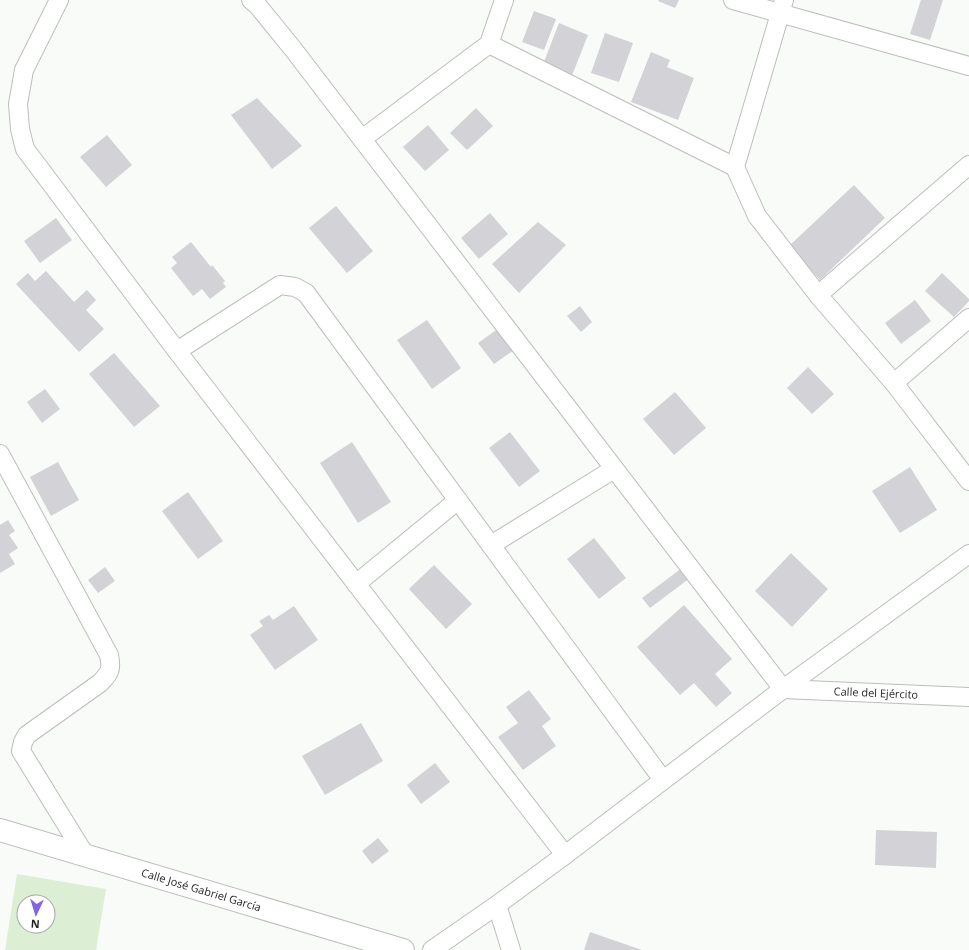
<svg xmlns="http://www.w3.org/2000/svg" width="969" height="950" viewBox="0 0 969 950" font-family="'Open Sans',sans-serif">
<style>
.green{fill:#dcefd5;fill-rule:evenodd}
.building{fill:#d3d3d7}
.lines{fill:none;stroke-linecap:round;stroke-linejoin:round}
.minor-casing{stroke:#bcbebb;stroke-width:20}
.tertiary-casing{stroke:#bcbebb;stroke-width:24}
.minor{stroke:#fff;stroke-width:18}
.tertiary{stroke:#fff;stroke-width:22}
.labels{text-anchor:middle;stroke-width:3.5;stroke-linejoin:round;paint-order:stroke}
.street-label{font-size:11px;fill:#1f201f;stroke:#fff}
</style>
<rect width="100%" height="100%" fill="#f8fbf7"/>
<path class="green" d="M17 874 106 889 96 950H5ZM24 902H48V926H24Z"/>
<g class="building">
<path d="M659 0H679L675 8 658 1Z"/>
<path d="M921 0H943L930 40 910 34Z"/>
<path d="M534 11 556 19 544 50 522 42Z"/>
<path d="M559 23 588 35 571 78 542 67Z"/>
<path d="M605 33 633 43 619 82 591 73Z"/>
<path d="M651 52 670 60 667 67 694 78 678 120 631 102Z"/>
<path d="M257 98 302 146 272 169 231 115Z"/>
<path d="M476 108 493 126 467 150 450 133Z"/>
<path d="M428 125 449 150 425 171 403 147Z"/>
<path d="M107 135 132 165 106 187 80 157Z"/>
<path d="M854 185 885 218 820 280 789 246Z"/>
<path d="M336 206 373 251 347 273 309 228Z"/>
<path d="M490 213 508 234 479 259 461 238Z"/>
<path d="M56 218 72 240 40 263 24 241Z"/>
<path d="M538 222 566 245 519 293 492 264Z"/>
<path d="M191 242 211 267 212 265 225 281 223 283 226 287 210 299 202 289 193 296 171 268 177 263 172 257Z"/>
<path d="M46 271 74 302 87 290 96 300 86 310 104 329 79 352 16 284 28 273 35 281Z"/>
<path d="M942 273 969 299V301L954 317 925 291Z"/>
<path d="M915 300 931 321 901 344 885 323Z"/>
<path d="M580 306 592 322 581 332 567 316Z"/>
<path d="M427 320 461 368 432 389 397 340Z"/>
<path d="M499 328 514 350 494 364 478 343Z"/>
<path d="M114 353 160 406 134 427 89 374Z"/>
<path d="M808 367 834 394 812 414 787 388Z"/>
<path d="M45 389 60 409 42 423 27 402Z"/>
<path d="M675 392 706 428 674 455 643 419Z"/>
<path d="M510 432 540 471 519 487 489 448Z"/>
<path d="M352 442 391 502 358 523 320 463Z"/>
<path d="M58 462 79 500 51 516 30 477Z"/>
<path d="M910 467 937 510 900 533 872 491Z"/>
<path d="M188 492 223 541 198 559 162 511Z"/>
<path d="M8 520 15 531 9 535 18 548 9 554 15 564 0 573V525Z"/>
<path d="M594 538 626 578 599 599 567 559Z"/>
<path d="M791 553 828 589 792 627 755 591Z"/>
<path d="M434 565 472 604 446 629 409 589Z"/>
<path d="M105 567 115 581 98 593 88 580Z"/>
<path d="M682 568 690 578 650 608 642 598Z"/>
<path d="M684 605 732 659 715 674 732 693 716 707 694 683 680 695 637 647Z"/>
<path d="M294 606 318 640 275 670 250 635 263 626 259 621 269 615 273 620Z"/>
<path d="M529 690 551 719 542 726 556 746 523 770 498 737 518 723 506 707Z"/>
<path d="M361 723 383 761 325 795 302 756Z"/>
<path d="M435 763 450 782 421 804 407 785Z"/>
<path d="M876 830 937 832 936 868 875 865Z"/>
<path d="M378 838 389 851 372 864 362 851Z"/>
<path d="M590 932 642 950H584Z"/>
</g>
<g class="lines">
<defs>
<g id="minor">
<path d="M59 0 24 70 18 104 20 129 25 149 177 351 565 855"/>
<path d="M251 0 258 6 293 49 783 689"/>
<path d="M733 0 969 66"/>
<path d="M784 0 735 167 757 216 818 295 894 383 969 481"/>
<path d="M489 44 735 167"/>
<path d="M362 139 489 44 504 0"/>
<path d="M818 295 969 165"/>
<path d="M177 351 280 285 295 287 306 293 663 780"/>
<path d="M894 383 969 318"/>
<path d="M0 454 109 655C112 669 110 673 100 683L27 735 23 742 21 751 85 855"/>
<path d="M491 545 614 469"/>
<path d="M356 584 458 500"/>
<path id="s1" d="M783 689 969 697"/>
<path d="M497 905 511 950"/>
<path d="M432 950 497 905 565 855 783 689 969 554"/>
</g>
<g id="tertiary">
<path id="s2" d="M0 830 403 950"/>
</g>
</defs>
<use href="#minor" class="minor-casing"/>
<use href="#tertiary" class="tertiary-casing"/>
<use href="#minor" class="minor"/>
<use href="#tertiary" class="tertiary"/>
</g>
<g class="labels">
<g class="street-label">
<text dy="4" stroke="none"><textPath href="#s1" startOffset="93">Calle del Ejército</textPath></text>
<text dy="4" stroke="none"><textPath href="#s2" startOffset="210">Calle José Gabriel García</textPath></text>
</g>
</g>
<g transform="translate(36 914) rotate(184)"><circle r="19" fill="#ffffff" stroke="#a5a6a5"/>
<path d="M0-3L7 15L0 10L-7 15Z" fill="#8465e0"/>
<text y="-6" font-size="11" font-weight="bold" text-anchor="middle" fill="#1f201f">N</text>
</g>
</svg>
